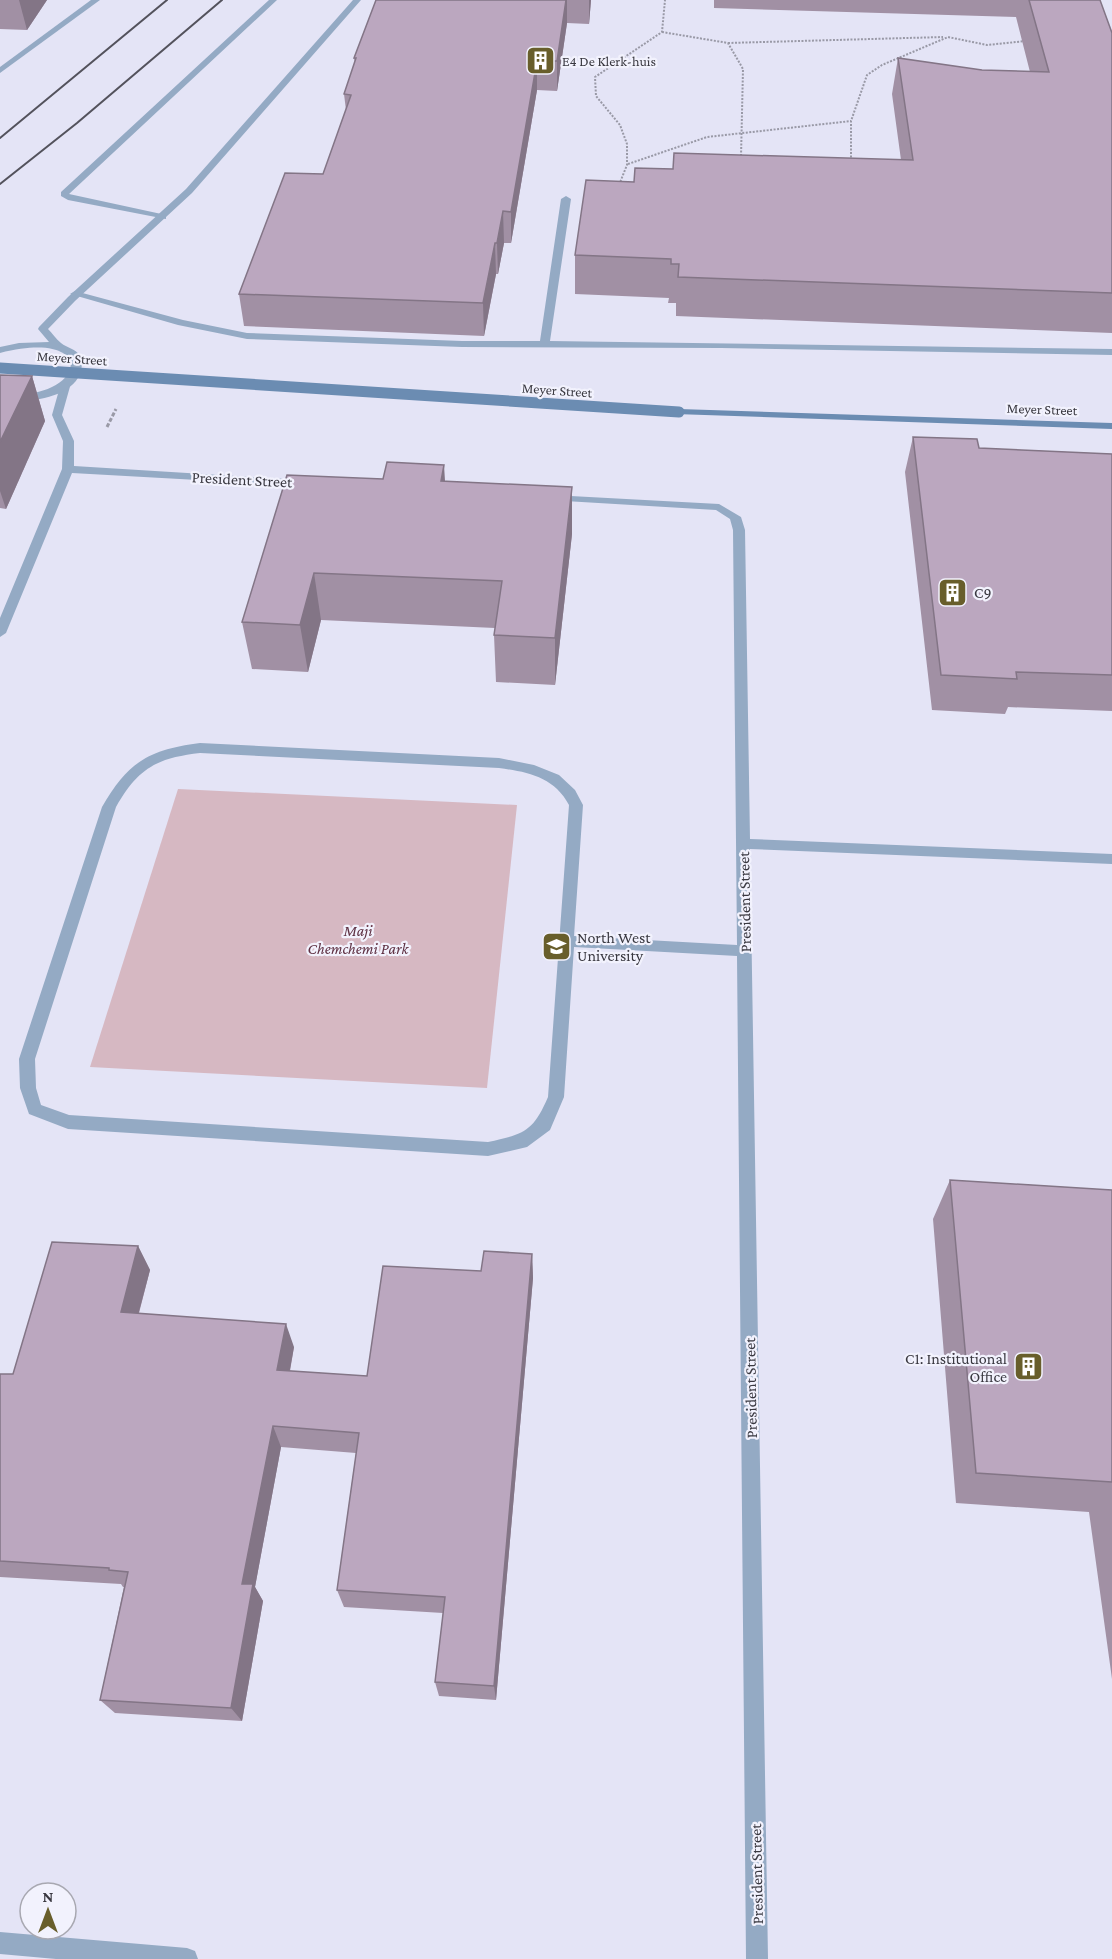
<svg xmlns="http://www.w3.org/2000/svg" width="1112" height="1959" viewBox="0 0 1112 1959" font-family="'Crimson Pro',serif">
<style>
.green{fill:#d6b8c2}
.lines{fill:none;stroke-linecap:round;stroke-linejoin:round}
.path-far1{stroke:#9999a6;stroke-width:2;stroke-dasharray:2 1.5;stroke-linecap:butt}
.path{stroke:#9999a6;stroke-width:3;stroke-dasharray:4 2;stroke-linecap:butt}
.lane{fill:#94aac4;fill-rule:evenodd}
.street{fill:#94aac4;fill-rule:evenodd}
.secondary{fill:#6b8cb2;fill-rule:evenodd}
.rail{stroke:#53525c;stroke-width:2}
.secondary-bridge{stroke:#6b8cb2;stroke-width:11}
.wall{fill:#a190a4}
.shaded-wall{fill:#837586}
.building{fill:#bba7bf;stroke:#837586;stroke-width:1.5}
.labels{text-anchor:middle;stroke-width:4.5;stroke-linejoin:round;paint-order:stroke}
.far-poi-label{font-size:14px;fill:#393840;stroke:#f2f2fd;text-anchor:start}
.far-street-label{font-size:14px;fill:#393840;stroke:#f2f2fd}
.street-label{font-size:16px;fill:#393840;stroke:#f2f2fd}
.poi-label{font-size:16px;fill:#393840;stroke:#f2f2fd;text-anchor:start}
.park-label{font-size:16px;font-style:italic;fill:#5e3042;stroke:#f2f2fd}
</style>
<rect width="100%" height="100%" fill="#e4e4f6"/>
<path class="green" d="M178 789 517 805 487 1088 90 1067Z"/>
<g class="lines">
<g class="path-far1">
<path d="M662 32 728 43 743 69 741 157"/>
<path d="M728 43 943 37"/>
<path d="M851 161V121L867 75 882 65 948 37 987 45 1026 41"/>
<path d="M628 164 707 137 851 121"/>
<path d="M619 185 627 165V144L620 125 596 96 595 77 662 32 665 0"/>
</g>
<path class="path" d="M107 427 116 409"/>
<g class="lane">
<path d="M269 0H277L69 194 166 215V219L68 200 61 196V192Z"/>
<path d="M566 196 571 199 550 341 1112 349V355L721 348 462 347 247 339 178 325 70 294 75 291 183 320 247 333 462 341H540L561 199Z"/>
<path d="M66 380 71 383 62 415 74 441V466L303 480 309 483 303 486 72 473 6 633 0 637V618L62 469 63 441 52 415 61 383Z"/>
<path d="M552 495 719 504 741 517 745 530 750 839 1112 854V864L750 849 768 1959H746L737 956 574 947 564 1097 550 1130 527 1147 488 1156 68 1129 29 1114 20 1088 19 1059 102 807C128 762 148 750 200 743L499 758 534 765 559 775 575 790 583 805 574 936 737 945 733 530 730 519 716 510 548 500V496ZM200 753 499 768C528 772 554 777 569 805L548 1097C533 1132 524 1134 488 1142L69 1115 41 1105 36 1088 35 1059 116 807C138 768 157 758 200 753Z"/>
<path d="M0 1932 187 1948 195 1951 198 1959H56L0 1954Z"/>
</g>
<g class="street">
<path d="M91 0H100L0 73V67Z"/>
<path d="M353 0H361L192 193 75 301 48 329C52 333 56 339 61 343 67 348 75 348 80 356 83 361 82 368 80 374 69 400 24 403 0 400V394C86 403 102 327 0 353V347L19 343 49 342 38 329 39 327 68 297 186 189Z"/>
</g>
<path class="secondary" d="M679 409 1112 423V429L675 414 674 412Z"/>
<g class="rail">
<path d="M0 138 167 0"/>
<path d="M0 184 77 123 222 0"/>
</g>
<path class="secondary-bridge" d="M0 368 679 412"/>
</g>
<g class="wall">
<path d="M0 0H47L27 30 0 29Z"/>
<path d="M376 0H591L589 24 567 23 557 91 537 90 511 243H504L498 274H496L484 336 244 326 239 294 323 174 346 110 344 94 355 63 354 58Z"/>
<path d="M714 0H1100L1112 33V333L676 316V303H668L669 298 575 294V255L634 182 673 169 901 160 892 94 898 58 982 70 1030 72 1016 17 714 8Z"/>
<path d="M0 375 32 376 45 421 6 509 0 508Z"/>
<path d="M913 437 979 448 1112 454V711L1008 707 1005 714 932 710 905 472Z"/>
<path d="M445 482 572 534 555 685 496 682 494 635 495 628 321 620 308 672 252 669 242 622Z"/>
<path d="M950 1180 1112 1190V1679L1089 1512 956 1503 933 1219Z"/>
<path d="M138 1246 150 1270 139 1313 294 1347 290 1371 367 1376 481 1271 532 1254 533 1278 496 1700 439 1696 435 1682 443 1613 344 1607 337 1590 356 1453 281 1447 255 1587 263 1601 242 1721 115 1713 100 1700 124 1587H123L121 1584 0 1577V1374H13Z"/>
</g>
<g class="shaded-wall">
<path d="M19 0H47L27 30Z"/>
<path d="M566 0H567V23L557 91V61Z"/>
<path d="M589 0H591L589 24Z"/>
<path d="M537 61V90L511 243V212Z"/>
<path d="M503 211 504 243 498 274 497 243Z"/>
<path d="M495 243 496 274 484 336 483 303Z"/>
<path d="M32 376 45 421 6 509 0 491V442Z"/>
<path d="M444 465 447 512 441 481Z"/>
<path d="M572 487V534L555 685V638Z"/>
<path d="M314 573 321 620 308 672 300 625Z"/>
<path d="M138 1246 150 1270 133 1334 121 1312Z"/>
<path d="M532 1254 533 1278 496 1700 494 1686Z"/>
<path d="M286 1324 294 1347 286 1391 277 1370Z"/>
<path d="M273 1426 281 1447 255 1587 263 1601 242 1721 231 1708 242 1584Z"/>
</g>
<g class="building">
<path d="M376 0H566L557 61H537L511 212 503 211 497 243H495L483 303 239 294 285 173 323 174 351 95 344 94 356 58H354Z"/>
<path d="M1029 0H1100L1112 33V293L678 277 679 264H671V259L575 255 586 180 634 182 635 168 673 169 674 153 913 160 898 58 982 70 1049 72Z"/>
<path d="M0 375 32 376 0 442Z"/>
<path d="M913 437 977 439 979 448 1112 454V675L1016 672 1017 679 941 675Z"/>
<path d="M387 462 444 465 441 481 572 487 555 638 494 635 502 581 314 573 300 625 242 622 287 475 383 479Z"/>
<path d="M950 1180 1112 1190V1482L976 1473Z"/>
<path d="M52 1242 138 1246 121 1312 286 1324 277 1370 367 1376 383 1266 481 1271 484 1251 532 1254 494 1686 435 1682 445 1597 337 1590 359 1433 273 1426 242 1584H253L231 1708 100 1700 128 1572 109 1570V1568L0 1561V1374H13Z"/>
</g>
<defs>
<symbol id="building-square" viewBox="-11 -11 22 22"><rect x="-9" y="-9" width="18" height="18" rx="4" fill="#685e2b" stroke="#f2f2fd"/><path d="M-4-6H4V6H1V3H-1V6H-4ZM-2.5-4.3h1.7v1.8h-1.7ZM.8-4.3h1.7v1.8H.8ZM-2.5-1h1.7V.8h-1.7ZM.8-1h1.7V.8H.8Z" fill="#fff"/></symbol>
<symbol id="university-square" viewBox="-11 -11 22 22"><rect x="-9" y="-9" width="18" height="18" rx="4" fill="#685e2b" stroke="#f2f2fd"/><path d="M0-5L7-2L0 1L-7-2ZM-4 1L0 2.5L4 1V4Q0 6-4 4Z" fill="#fff"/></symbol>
</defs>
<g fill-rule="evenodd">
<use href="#building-square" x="524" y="44" width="33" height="33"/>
<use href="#building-square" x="936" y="576" width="33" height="33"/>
<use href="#university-square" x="540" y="930" width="33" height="33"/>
<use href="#building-square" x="1012" y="1350" width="33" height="33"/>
</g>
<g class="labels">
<g class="far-poi-label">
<text x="562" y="66">E4 De Klerk-huis</text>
</g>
<g class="far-street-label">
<text transform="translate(72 358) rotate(4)" y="5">Meyer Street</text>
<text transform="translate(557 390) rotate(4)" y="5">Meyer Street</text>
<text transform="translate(1042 409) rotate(2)" y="5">Meyer Street</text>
</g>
<g class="street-label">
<text transform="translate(242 479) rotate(3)" y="6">President Street</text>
<text transform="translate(744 902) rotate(-91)" y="6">President Street</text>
<text transform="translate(750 1388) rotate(-91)" y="6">President Street</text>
<text transform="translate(756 1874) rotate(-91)" y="6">President Street</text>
</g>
<g class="poi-label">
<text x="974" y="598">C9</text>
<text x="577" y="943">North West<tspan x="577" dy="18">University</tspan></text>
<text x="1007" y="1364" text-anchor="end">C1: Institutional<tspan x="1007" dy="18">Office</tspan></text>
</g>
<g class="park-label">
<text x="358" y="936">Maji<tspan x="358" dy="18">Chemchemi Park</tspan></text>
</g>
</g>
<g transform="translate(48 1911)"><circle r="28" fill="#f2f2fd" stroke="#a8a8b1" stroke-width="1.5"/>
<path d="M0-4.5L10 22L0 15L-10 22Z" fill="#685e2b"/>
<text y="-9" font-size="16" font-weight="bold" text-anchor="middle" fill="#393840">N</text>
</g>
</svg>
